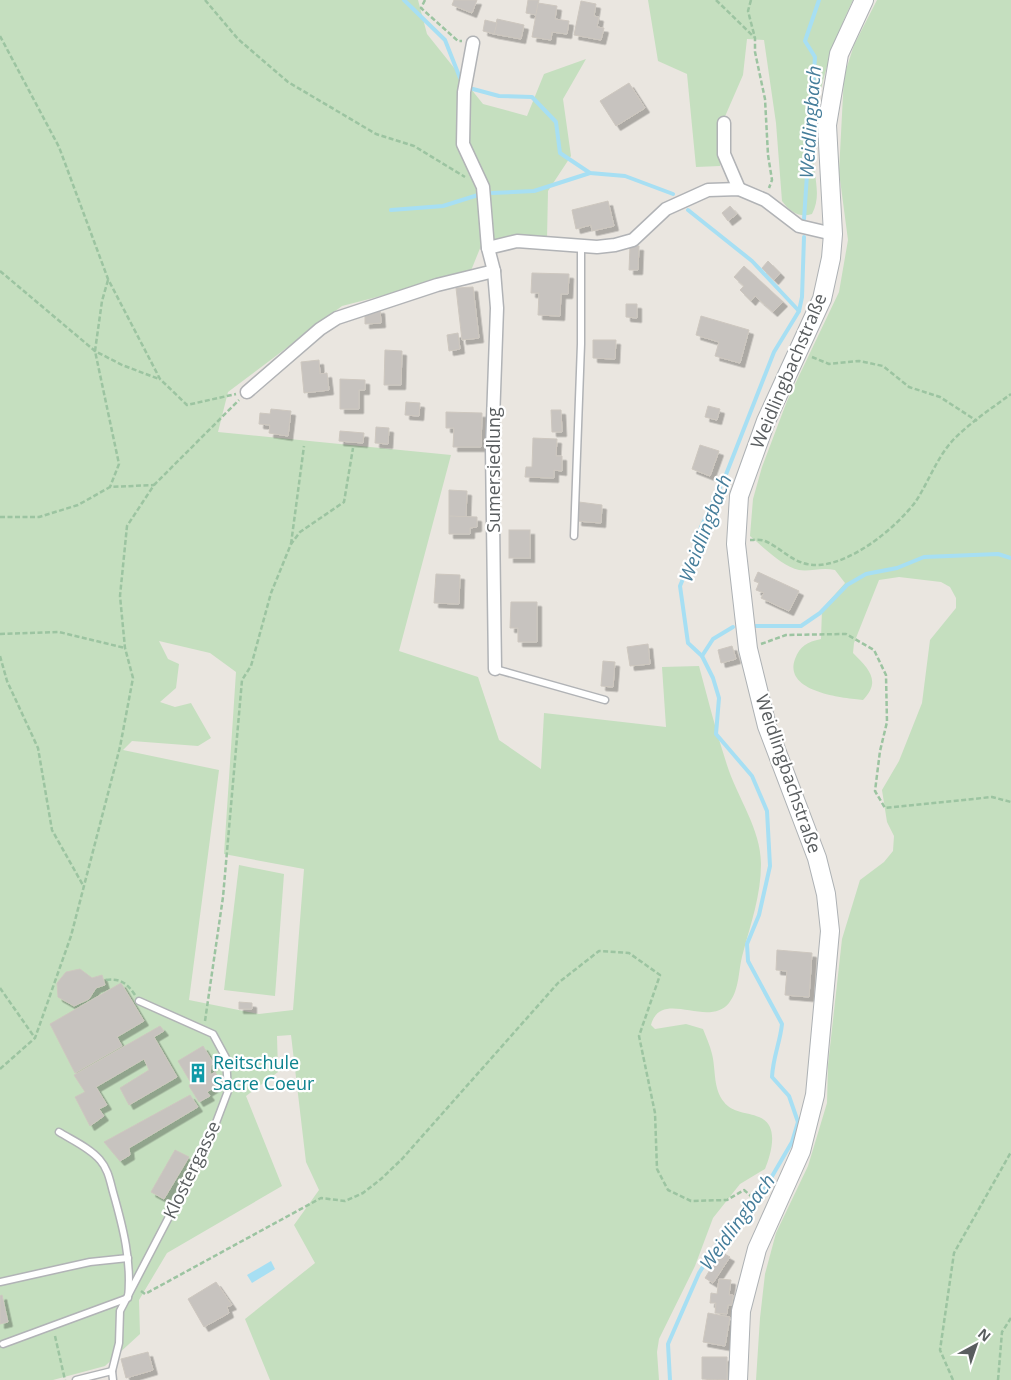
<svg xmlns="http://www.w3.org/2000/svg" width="1011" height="1380" viewBox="0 0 1011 1380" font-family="'Open Sans',sans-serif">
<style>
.green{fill:#c5dfbf;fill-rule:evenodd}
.water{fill:#a7dff3}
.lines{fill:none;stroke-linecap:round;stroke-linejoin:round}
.stream{stroke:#a7dff3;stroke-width:4}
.building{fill:#c7c3bf;stroke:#cdc7bf;filter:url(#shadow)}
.lane-casing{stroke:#b1b3b6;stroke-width:9}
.street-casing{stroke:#b1b3b6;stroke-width:15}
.secondary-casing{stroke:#adb1b4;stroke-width:20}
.path{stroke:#9cc4a1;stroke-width:2.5;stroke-dasharray:5 2.5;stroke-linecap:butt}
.lane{stroke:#fff;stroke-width:6}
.street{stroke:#fff;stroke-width:12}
.secondary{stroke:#fff;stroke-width:18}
.labels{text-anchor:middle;stroke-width:4.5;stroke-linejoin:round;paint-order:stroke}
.street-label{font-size:18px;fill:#595d5f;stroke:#fff}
.culture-label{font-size:18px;fill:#0d838f;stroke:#fff;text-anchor:start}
.water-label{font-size:19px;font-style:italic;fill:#457d9a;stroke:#fff}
</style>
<defs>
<filter id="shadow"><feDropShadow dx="4.5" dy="4.5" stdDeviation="0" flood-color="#0004"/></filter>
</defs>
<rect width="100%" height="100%" fill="#eae6e0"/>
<g class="green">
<path d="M0 0H418L427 34 483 104 527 116 544 74 586 59 563 99 571 156 548 191 547 239 483 241 470 273 342 306 228 392 218 432 451 455 399 651 478 677 499 740 541 769 544 713 666 727 662 667 699 666C708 699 716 732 727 765 737 797 761 829 761 864 761 895 751 923 743 953 738 970 740 989 729 1003 708 1029 661 988 651 1025L655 1029 686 1024 703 1029C706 1037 710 1045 712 1054 716 1070 713 1089 724 1102 732 1113 747 1112 759 1117 780 1125 771 1154 765 1169L740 1184 713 1218 695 1266 659 1339 657 1352 659 1380H270L245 1319 315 1263 294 1225 319 1190 306 1162 291 1035 277 1036 278 1072 246 1096 282 1186 167 1253 139 1300 140 1334 105 1366 53 1380H0ZM159 641 210 653 236 672 224 854 304 869 293 1010 259 1014 189 1000 219 770 123 750 132 741 198 746 211 738 191 703 175 707 160 702 176 688 179 664 168 659Z"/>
<path d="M648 0H853C831 46 814 99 813 151 812 172 823 194 812 214 799 218 790 212 782 201L776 123 764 40 747 39 743 75 723 121 720 166 696 167 687 74 658 61Z"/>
<path d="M877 0H1011V1380H756L760 1318 765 1274 776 1233 808 1166 827 1103 828 1065 842 939 860 880 884 862 893 851 894 836 887 822 882 790 899 761 922 703 930 640 956 608V598L950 587 941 582 899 577 879 580 854 643 853 653C868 668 882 681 863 700 842 698 783 692 795 659 800 646 807 642 821 639L822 609 845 583 835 570C821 567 810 572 799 570 783 567 762 546 750 536L753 499 762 467 787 401 839 292 848 240 839 172 844 76 854 45Z"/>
<path d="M239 865 284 874 275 996 224 990Z"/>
</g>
<path class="water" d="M271 1261 275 1269 252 1283 247 1275Z"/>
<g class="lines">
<g class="stream">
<path d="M404 0 445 40 460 78"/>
<path d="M473 89 499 96 532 97 556 122 560 153 590 173 625 176 673 194"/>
<path d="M492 193 534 191 590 173"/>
<path d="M391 210 443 206 478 195"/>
<path d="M688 210 752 261 799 311"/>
<path d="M804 219 815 57 805 41 819 0"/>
<path d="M756 626H801L820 613 847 585 866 574 897 568 924 557 998 554 1011 558"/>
<path d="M702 656 713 639 733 627"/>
<path d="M670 1380 668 1344 699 1273 720 1240 764 1190 792 1142 798 1122 789 1096 772 1077C773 1057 780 1043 782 1024L748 961 747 944 759 915 770 866 767 811 752 776 716 734 719 698 713 678 702 656 688 643 680 586 696 548 701 527 725 477 774 352 799 311 802 297 804 237"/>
</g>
</g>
<g class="building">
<path d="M454 0H477L472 13 452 5Z"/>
<path d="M528 0H539L536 15 526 13Z"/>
<path d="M581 1 596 4 594 16 599 17 597 27 604 28 601 40 574 35Z"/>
<path d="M538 3 557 6 555 19 569 21 567 34 552 32 551 40 532 37Z"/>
<path d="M497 19 524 25 521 39 494 34Z"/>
<path d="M485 20 497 23 494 34 483 31Z"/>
<path d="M629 83 645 108 616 126 600 101Z"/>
<path d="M608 201 614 226 592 231 591 225 576 229 572 210Z"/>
<path d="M730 206 737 214 728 221 722 213Z"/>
<path d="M630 246H639L638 270H629Z"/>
<path d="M768 261 780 273 774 280 762 268Z"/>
<path d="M744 266 783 302 773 312 755 296 751 301 740 290 744 286 734 277Z"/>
<path d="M532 273 569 274 568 294H561L560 316 538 315 539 293H531Z"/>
<path d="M473 287 479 338 462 340 456 288Z"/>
<path d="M626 304H637V318L626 317Z"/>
<path d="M380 309 381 323 365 324V310Z"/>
<path d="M701 316 749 330 740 363 715 356 719 342 696 335Z"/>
<path d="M458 333 460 349 449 351 447 335Z"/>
<path d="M593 340H616L615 359 593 358Z"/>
<path d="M385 350 402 351 401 385H384Z"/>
<path d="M319 360 320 374 327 373 329 390 304 393 301 362Z"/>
<path d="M340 379 365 380V390H359V409H340Z"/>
<path d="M406 402 420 403 419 416 405 415Z"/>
<path d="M708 406 720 409 717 420 705 417Z"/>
<path d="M271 409 291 411 288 436 269 433 270 425 259 424 260 413 270 414Z"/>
<path d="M551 410H561L562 432H552Z"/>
<path d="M446 412 482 413 481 447H453L454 428H446Z"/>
<path d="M376 427 389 428 388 444 375 443Z"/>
<path d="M340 431 364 433 363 443 339 441Z"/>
<path d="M533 438 557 439 556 456H562V471L554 470V478L525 477 526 467H532Z"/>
<path d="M700 445 719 451 710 476 692 469Z"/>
<path d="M449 490 467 491 466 517 449 516Z"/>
<path d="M579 502 602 505 601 523 577 521Z"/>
<path d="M449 516 477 517V527L470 528V534H449Z"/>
<rect x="509" y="530" width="21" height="28"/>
<path d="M758 572 799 591 789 611 761 598 764 593 756 590 759 583 754 581Z"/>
<path d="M436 574 460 575 459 604 434 603Z"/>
<path d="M511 602H537V642H518V628H510Z"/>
<path d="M648 644 650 664 630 666 627 647Z"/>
<path d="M732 646 736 659 721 663 718 650Z"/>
<path d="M603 661 615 662 613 687 601 686Z"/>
<path d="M777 950 812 953 809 997 785 995 787 971 776 970Z"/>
<path d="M80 969 92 978 102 975 105 985 96 988 89 999 74 1006 58 997 57 983 66 972Z"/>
<path d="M121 983 144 1021 117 1037 122 1046 75 1073 50 1024Z"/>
<path d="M239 1002 252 1003V1009H239Z"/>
<path d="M160 1026 164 1031 154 1037 177 1077 129 1105 120 1088 149 1070 144 1059 96 1087 107 1105 99 1109 104 1116 90 1126 75 1097 85 1092 74 1075Z"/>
<path d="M203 1046 214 1064 211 1065 210 1075 215 1072 221 1083 207 1092 210 1096 199 1102 189 1086 191 1083 178 1061Z"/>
<path d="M190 1095 198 1107 129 1148 130 1155 120 1161 104 1142Z"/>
<path d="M175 1150 189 1157 164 1199 151 1192Z"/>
<path d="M721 1252 730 1257 713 1283 705 1278Z"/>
<path d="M719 1279 731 1280 729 1295H733L732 1305H728L727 1314 715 1313 716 1303H710L711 1293 717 1294Z"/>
<path d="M216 1282 232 1305 227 1307 229 1313 204 1327 188 1299Z"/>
<path d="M2 1295 8 1322 0 1324V1296Z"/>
<path d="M708 1313 730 1317 725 1346 703 1342Z"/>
<path d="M148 1352 153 1370 126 1378 121 1359Z"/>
<path d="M702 1357H727V1380L702 1379Z"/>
</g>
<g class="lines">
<defs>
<g id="lane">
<path d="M574 536 581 344V246"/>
<path d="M495 669 605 700"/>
<path d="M0 1282 90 1262 128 1258"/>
<path d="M3 1344 128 1298C132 1262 123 1227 113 1192 110 1181 108 1169 100 1160 90 1148 72 1140 59 1132"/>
<path d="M76 1380 112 1371"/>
<path d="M113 1380 112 1371 119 1343 120 1311 211 1136 228 1091 226 1058 213 1034 139 1001"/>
</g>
<g id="street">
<path d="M473 43 464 92 463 144 483 187 488 248 494 271 497 308 492 448 495 669"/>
<path d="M724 123V154L739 189"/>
<path d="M488 248 517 241 597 247 615 245 633 240 666 209 708 190 739 189 765 200 799 226 833 234"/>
<path d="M247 392 320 329 337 318 437 285 494 271"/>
</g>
<path id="secondary" d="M738 1380 741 1311 757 1249 801 1151 815 1095 830 931 826 894 817 858 767 726 748 649 736 544 739 496 766 421 822 299 831 258 833 234 827 125 839 54 864 0"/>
</defs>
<use href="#lane" class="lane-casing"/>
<use href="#street" class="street-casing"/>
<use href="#secondary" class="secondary-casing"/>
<g class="path">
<path d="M205 0 238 39 288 82 376 134 414 146 465 177"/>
<path d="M425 0 421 8 458 41H462"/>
<path d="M716 0 754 37"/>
<path d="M751 0 748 11 755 38V52L765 99 768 155 772 180 769 188"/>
<path d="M0 36 59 147 108 279 160 379 187 405 236 394"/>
<path d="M0 271 95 351 122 365 159 379"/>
<path d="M108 280 102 301 95 351 119 464 110 487"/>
<path d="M812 357 829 364 859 361 883 366 909 387 940 397 977 421"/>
<path d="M0 517H39L78 505 110 487 154 485"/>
<path d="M750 540C754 540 761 539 765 541 785 550 794 566 819 565 853 563 897 527 916 501 929 481 937 457 954 439 971 422 992 408 1011 394"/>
<path d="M291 544 304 446"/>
<path d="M0 634 59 632 125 648"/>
<path d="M761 644 786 635 846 634 874 650 886 675 887 722 880 751 875 791 885 808 992 797 1011 802"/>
<path d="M0 656 7 681 38 748 52 830 84 887"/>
<path d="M106 980C120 978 127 983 135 995"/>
<path d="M0 988 35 1038"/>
<path d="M205 1021 223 897 242 680 251 666 271 593 291 544 300 532 344 502 353 448"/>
<path d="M0 1069 35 1038 71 936 120 747 133 678 125 648 120 596 127 526 154 485 239 400"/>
<path d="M141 1291 145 1294 321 1198 345 1201 363 1193 381 1179 402 1159 558 983 599 951 629 953 660 975 639 1036 655 1113 657 1169 668 1190 691 1201 727 1200 744 1190 752 1197"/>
<path d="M55 1336 65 1380"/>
<path d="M953 1380 940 1350 954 1253 1011 1152"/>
<path d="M998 1380 1002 1332 1011 1318"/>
</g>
<use href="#lane" class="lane"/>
<use href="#street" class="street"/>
<use href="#secondary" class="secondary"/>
</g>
<defs>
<symbol id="building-bare" viewBox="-9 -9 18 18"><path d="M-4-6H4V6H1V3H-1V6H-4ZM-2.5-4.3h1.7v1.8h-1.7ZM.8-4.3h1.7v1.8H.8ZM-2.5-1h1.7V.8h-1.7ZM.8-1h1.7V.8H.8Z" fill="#0f9aa8" stroke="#fff" stroke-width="2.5" paint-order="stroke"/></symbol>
</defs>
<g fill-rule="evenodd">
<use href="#building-bare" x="184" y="1059" width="28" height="28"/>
</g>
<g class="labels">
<g class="street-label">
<text transform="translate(789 371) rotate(-67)" y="6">Weidlingbachstraße</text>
<text transform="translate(494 470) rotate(-90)" y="6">Sumersiedlung</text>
<text transform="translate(788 774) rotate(71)" y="6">Weidlingbachstraße</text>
<text transform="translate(192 1170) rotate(-64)" y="6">Klostergasse</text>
</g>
<g class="culture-label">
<text x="213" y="1069">Reitschule<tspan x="213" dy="21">Sacre Coeur</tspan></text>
</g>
<g class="water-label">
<text transform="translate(810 122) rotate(-86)" y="7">Weidlingbach</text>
<text transform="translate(705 528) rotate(-69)" y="7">Weidlingbach</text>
<text transform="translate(737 1222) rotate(-54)" y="7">Weidlingbach</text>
</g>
</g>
<g transform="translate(976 1345) rotate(40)" stroke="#ffffff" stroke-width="4" paint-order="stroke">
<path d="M0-4L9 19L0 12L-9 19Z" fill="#595d5f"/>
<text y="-8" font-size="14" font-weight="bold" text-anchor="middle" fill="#595d5f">N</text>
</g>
</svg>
